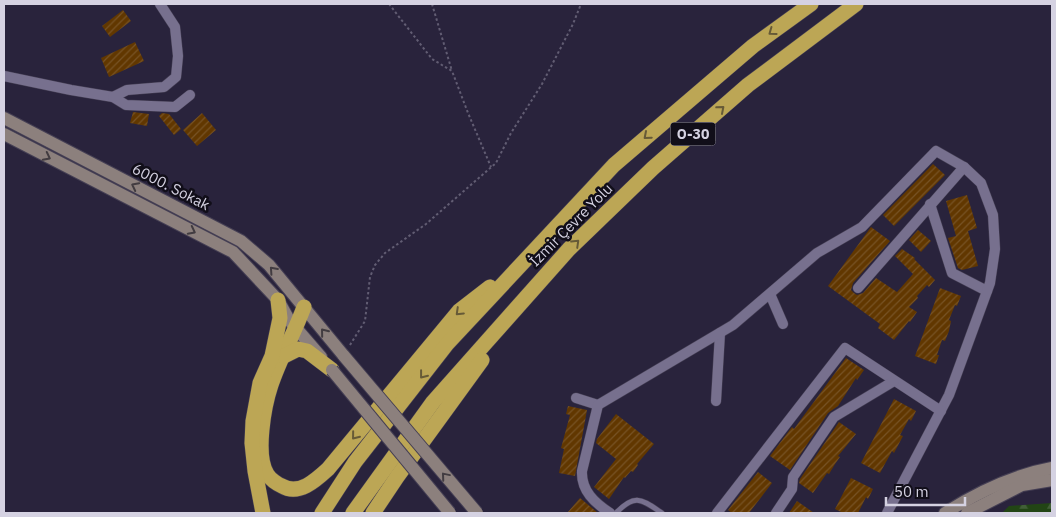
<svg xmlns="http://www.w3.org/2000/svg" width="1056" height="517" viewBox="0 0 1056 517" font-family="'IBM Plex Sans',sans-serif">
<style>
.forest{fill:url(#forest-firs)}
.building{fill:url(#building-hatch)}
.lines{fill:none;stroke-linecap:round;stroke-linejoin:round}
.lane-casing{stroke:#453f54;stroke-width:6}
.street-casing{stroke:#453f54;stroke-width:11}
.secondary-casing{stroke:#453f54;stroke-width:14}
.highway-casing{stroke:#453f54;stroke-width:16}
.path{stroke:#625d73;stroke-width:2;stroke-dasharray:2.5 2.5;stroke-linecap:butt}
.lane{stroke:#77708e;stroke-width:5}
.street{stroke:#77708e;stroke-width:10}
.secondary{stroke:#8c807d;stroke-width:12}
.highway{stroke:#bca655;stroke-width:15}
.secondary-bridge-casing{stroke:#453f54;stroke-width:14;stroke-linecap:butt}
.secondary-bridge{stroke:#8c807d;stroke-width:12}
.oneway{stroke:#665a37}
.oneway2{stroke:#423c41}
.labels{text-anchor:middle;stroke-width:5;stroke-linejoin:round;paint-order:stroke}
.shield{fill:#110e19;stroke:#9a97a6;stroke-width:1}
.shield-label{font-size:14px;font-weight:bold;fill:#d5d2e2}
.street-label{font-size:15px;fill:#d5d2e2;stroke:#110e19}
</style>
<defs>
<pattern id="forest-firs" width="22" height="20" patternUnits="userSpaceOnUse" patternTransform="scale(1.25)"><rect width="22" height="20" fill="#224515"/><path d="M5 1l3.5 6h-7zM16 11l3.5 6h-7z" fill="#415f37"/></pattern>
<pattern id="building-hatch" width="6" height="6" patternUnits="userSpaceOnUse" patternTransform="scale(1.25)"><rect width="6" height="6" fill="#613700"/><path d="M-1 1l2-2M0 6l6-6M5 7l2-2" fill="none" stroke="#775325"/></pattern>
</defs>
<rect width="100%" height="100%" fill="#29233c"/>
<path class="forest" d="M1052 503V513H1002L1009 506Z"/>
<g class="building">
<path d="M123 10 131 21 110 37 102 26Z"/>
<path d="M135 42 144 61 109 77 101 58Z"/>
<path d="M133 112 149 114 147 126 130 123Z"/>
<path d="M162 113 169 114 181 129 174 135 159 116Z"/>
<path d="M202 113 216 130 197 146 183 130Z"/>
<path d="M933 164 945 175 894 226 883 215Z"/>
<path d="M967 195 977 228 968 231 978 266 962 270 958 268 948 238 956 236 946 201Z"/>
<path d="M871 227 890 241 853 283 851 290 854 293 857 295 863 293 876 278 897 292 913 274 895 256 902 249 915 258 914 259 935 280 929 287 927 285 917 296 918 298 909 307 917 312 910 322 909 321 894 340 878 328 880 324 828 286Z"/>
<path d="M918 230 931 241 921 252 909 240Z"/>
<path d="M940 288 961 296 957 306 955 305 949 320 951 321 949 331 945 341 942 340 937 355H939L936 364 915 356Z"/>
<path d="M846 358 864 370 857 380 856 378 838 406 828 413 790 470 770 456 792 427 794 429Z"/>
<path d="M894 399 916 411 911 421 909 419 900 435 903 436 894 453 892 451 880 473 861 463Z"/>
<path d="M568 406 587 410 575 476 559 473 564 449 561 448 570 415 566 414Z"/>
<path d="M616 414 654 444 637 464 638 465 633 472 631 471 625 478 624 477 609 499 594 487 616 459 596 443 597 439Z"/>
<path d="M839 422 856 434 838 456 840 457 835 464 829 474 827 473 813 493 799 483 800 479Z"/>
<path d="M758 472 772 483 749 513H732L728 510Z"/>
<path d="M851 478 873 489 868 499 866 497 858 513H843L835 509Z"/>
<path d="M580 498 598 513H567Z"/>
<path d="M797 501 814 513H789Z"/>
</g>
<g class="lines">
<defs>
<path id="lane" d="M616 513C635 493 641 499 662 513"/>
<g id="street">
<path d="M4 76 71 90 113 97 126 105 175 107 190 95"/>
<path d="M113 97 127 90 164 87 176 77 178 56 175 27 160 4"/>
<path d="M930 204 952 273 987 291"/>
<path d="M858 288 964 167"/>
<path d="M770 294 783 324"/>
<path d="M576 398 598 405"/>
<path d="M716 401 720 333"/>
<path d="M610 513C595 503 581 491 582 471L598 405 733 325 817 253 862 227 936 151 964 167 981 183 993 215 995 249 990 283 949 395 887 513"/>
<path d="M717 513 845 348 941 411"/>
<path d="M776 513 792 489 793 477 834 417 894 381"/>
</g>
<g id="secondary">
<path d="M4 118 241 241 269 265 344 356"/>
<path d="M4 134 233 252 278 300 289 320 321 357"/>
<path d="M945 513C978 492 1014 475 1052 468"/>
<path d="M967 513 1022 485 1052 480"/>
</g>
<g id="highway">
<path d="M304 307C294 334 280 358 271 385 264 406 255 455 267 474 270 479 277 484 282 486 299 496 316 480 328 469L459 311 490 287"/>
<path d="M284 356 298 349 307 351 332 370"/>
<path d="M263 513 255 471 252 443 253 421 260 383 272 356 280 318 278 300"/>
<path d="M322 513 355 462 447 344 614 165 753 46 811 4"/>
<path d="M353 513 433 402 569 249 653 168 748 85 856 4"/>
<path d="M373 513 397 477 482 360"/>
</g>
</defs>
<use href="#lane" class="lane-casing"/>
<use href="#street" class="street-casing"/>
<use href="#secondary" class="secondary-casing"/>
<use href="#highway" class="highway-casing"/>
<g class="path">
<path d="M389 4 432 59 452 71 468 113 491 167"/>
<path d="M432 4 452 71"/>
<path d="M350 345 365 321 370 277 375 265 385 253 426 224 496 163 511 133 542 84 573 24 581 4"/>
</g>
<use href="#lane" class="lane"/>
<use href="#street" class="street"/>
<use href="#secondary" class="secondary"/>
<use href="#highway" class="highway"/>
<defs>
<g id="secondary-bridge">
<path d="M344 356 477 513"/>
<path d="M332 370 450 513"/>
</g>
</defs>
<use href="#secondary-bridge" class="secondary-bridge-casing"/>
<use href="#secondary-bridge" class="secondary-bridge"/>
</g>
<defs><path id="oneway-chevron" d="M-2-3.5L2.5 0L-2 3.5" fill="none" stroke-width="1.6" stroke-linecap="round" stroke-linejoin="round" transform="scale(1.25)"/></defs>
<g class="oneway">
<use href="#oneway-chevron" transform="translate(772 32) rotate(144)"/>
<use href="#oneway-chevron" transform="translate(721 109) rotate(-41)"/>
<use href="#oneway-chevron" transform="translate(647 136) rotate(139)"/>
<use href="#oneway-chevron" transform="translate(576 243) rotate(-44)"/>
<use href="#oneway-chevron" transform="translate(459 312) rotate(136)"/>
<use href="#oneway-chevron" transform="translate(423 375) rotate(128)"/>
<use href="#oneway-chevron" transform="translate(355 436) rotate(129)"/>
</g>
<g class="oneway2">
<use href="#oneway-chevron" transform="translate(47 157) rotate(27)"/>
<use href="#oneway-chevron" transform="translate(135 186) rotate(-153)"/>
<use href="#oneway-chevron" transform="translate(192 231) rotate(27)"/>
<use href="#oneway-chevron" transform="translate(273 270) rotate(-132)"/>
<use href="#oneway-chevron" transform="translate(324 332) rotate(-129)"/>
<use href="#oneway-chevron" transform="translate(445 476) rotate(-130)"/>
</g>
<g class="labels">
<rect class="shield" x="670.5" y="122.5" width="45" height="23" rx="4"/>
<g class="shield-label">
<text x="693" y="139">O-30</text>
</g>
<g class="street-label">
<text transform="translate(171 187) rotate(27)" y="5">6000. Sokak</text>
<text transform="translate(571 225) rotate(-45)" y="5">İzmir Çevre Yolu</text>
</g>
</g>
<rect width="1056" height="517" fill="none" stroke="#d5d2e2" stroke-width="10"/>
<path d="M886 497v8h79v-8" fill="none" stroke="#d5d2e2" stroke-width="2.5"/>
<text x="894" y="497" font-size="15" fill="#d5d2e2" stroke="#110e19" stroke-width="4" paint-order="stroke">50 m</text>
</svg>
